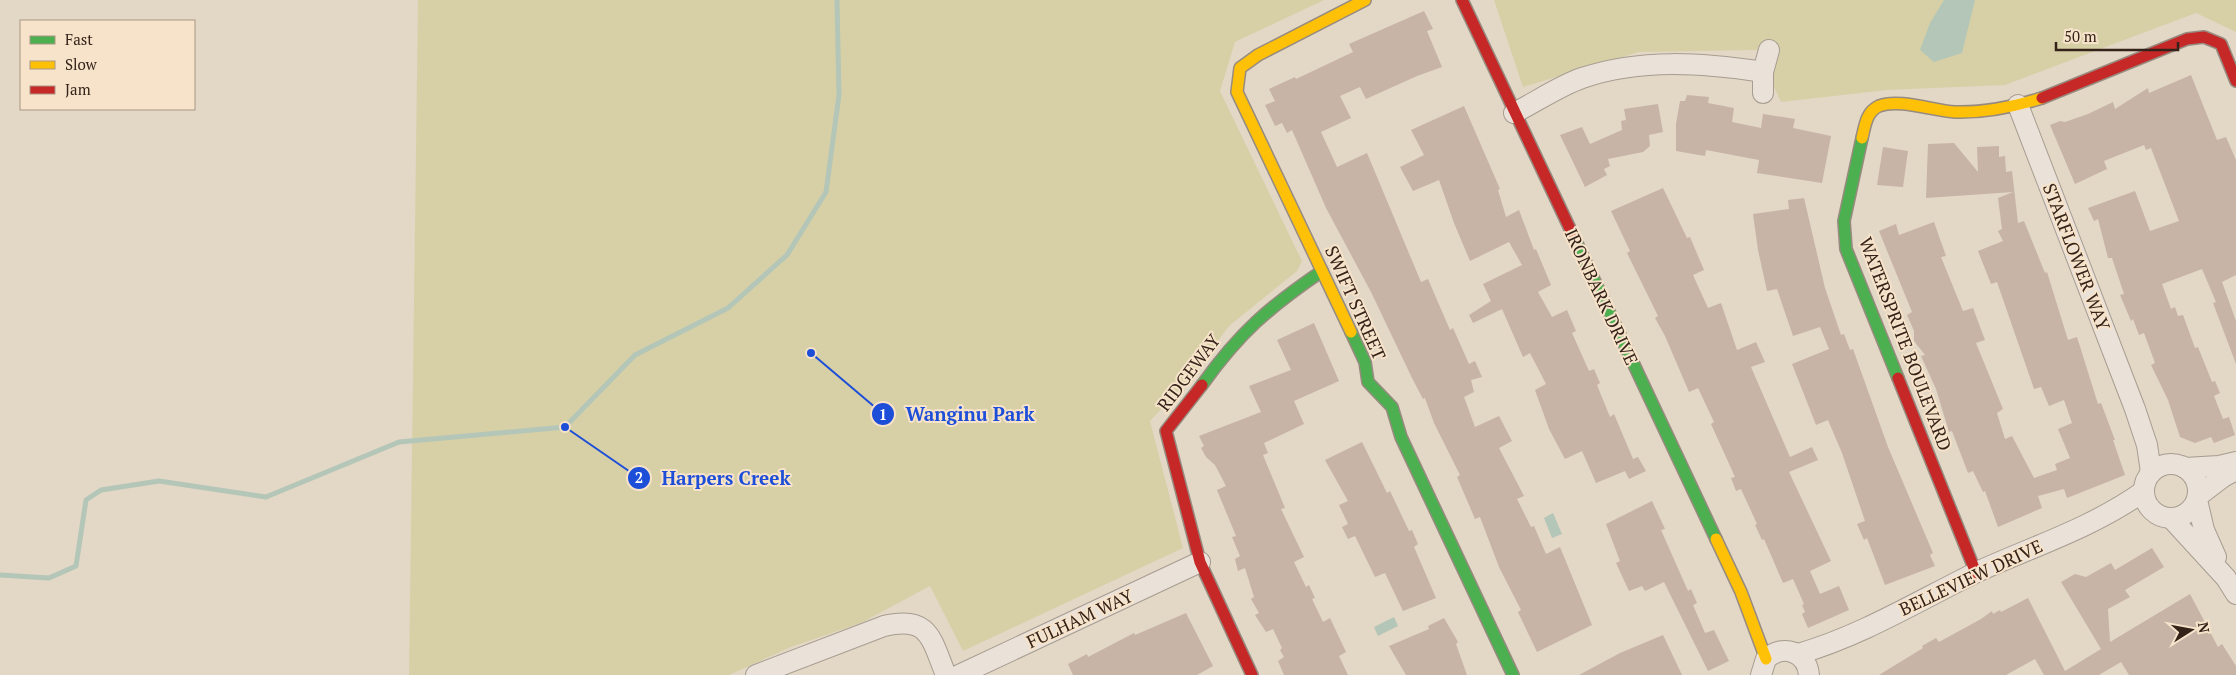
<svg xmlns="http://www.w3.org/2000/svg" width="2236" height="675" viewBox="0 0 2236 675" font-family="'PT Serif',serif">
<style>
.green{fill:#d7d0a7}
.water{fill:#b3c6b7}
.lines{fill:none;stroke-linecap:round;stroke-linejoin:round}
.stream{stroke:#b3c6b7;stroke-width:5}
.building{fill:#c7b4a7}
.street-casing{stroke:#a79c90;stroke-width:22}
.fast-casing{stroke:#978b80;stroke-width:14}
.slow-casing{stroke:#978b80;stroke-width:14}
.jam-casing{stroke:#978b80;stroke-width:14}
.street{stroke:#eae2d9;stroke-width:20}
.fast{stroke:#4caf50;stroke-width:11}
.slow{stroke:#ffc107;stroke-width:11}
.jam{stroke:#c62828;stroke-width:11}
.labels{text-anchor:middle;stroke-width:4;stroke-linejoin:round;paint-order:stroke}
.street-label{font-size:18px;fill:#35231a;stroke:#f7e3ca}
.leader{fill:none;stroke:#1d4ed8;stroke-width:2}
.callout-dot{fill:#1d4ed8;stroke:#f7e3ca;stroke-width:2}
.mark-label{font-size:15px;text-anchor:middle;font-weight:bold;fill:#fff}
.callout-label{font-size:19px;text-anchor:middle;font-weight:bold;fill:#1d4ed8;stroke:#f7e3ca;stroke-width:4;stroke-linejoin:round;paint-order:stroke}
</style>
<rect width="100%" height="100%" fill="#e3d7c6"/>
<g class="green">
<path d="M418 0H1324L1235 42 1220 91 1302 261 1297 271 1229 326 1190 379 1150 421 1183 548 963 651 930 586 861 623 791 647 729 675H409Z"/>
<path d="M1494 0H2236V32L2196 13 2005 85 1887 90 1781 102 1757 50 1639 52 1523 87Z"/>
</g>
<g class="water">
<path d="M1944 0H1975L1962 53 1934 62 1920 50 1930 23Z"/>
<path d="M1553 513 1562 534 1552 538 1544 518Z"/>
<path d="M1394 617 1398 626 1378 636 1374 627Z"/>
</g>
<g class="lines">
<path class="stream" d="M0 575 49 578 76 566 86 500 101 490 159 481 266 497 399 442 565 427 635 355 728 308 787 255 826 192 839 95 837 0"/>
</g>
<g class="building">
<path d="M1424 11 1433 29 1427 31 1442 67 1417 76 1366 99 1360 87 1340 96 1351 118 1321 132 1337 167 1367 153 1421 282 1428 279 1450 330 1453 328 1469 364 1475 361 1482 377 1471 380 1474 392 1464 397 1475 427 1499 416 1512 441 1499 448 1524 496 1517 499 1531 527 1534 526 1546 554 1560 547 1592 625 1537 652 1518 612 1521 610 1499 567 1480 517 1475 519 1457 477 1460 475 1434 423 1425 398 1423 399 1412 378 1371 292 1326 208 1292 130 1287 133 1282 123 1275 126 1265 105 1275 101 1269 89 1295 77 1296 79 1353 52 1349 44Z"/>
<path d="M2191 75 2217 140 2226 137 2236 160V275L2222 282 2236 321V364L2213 303 2216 302 2202 269 2162 284 2171 309 2175 307 2178 316 2183 315 2195 348 2198 347 2212 382 2215 381 2220 393 2214 396 2223 419 2229 417 2235 435 2214 443 2211 437 2195 443 2180 437 2168 400 2151 365 2155 363 2144 333 2139 335 2133 319 2131 321 2120 295 2124 294 2112 258H2108L2098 219 2094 221 2088 208 2135 191 2150 231 2179 221 2151 148 2146 150 2144 145 2104 161 2107 169 2075 184 2050 125 2060 121 2065 122 2088 114 2113 102 2115 109 2148 88 2149 93Z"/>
<path d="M1687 95 1709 97 1708 103 1734 108 1732 122 1761 128 1763 114 1795 119 1793 128 1831 136 1822 183 1757 173 1759 160 1706 150 1705 156 1676 151V124L1680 101H1685Z"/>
<path d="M1658 104 1663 132 1649 135 1650 146 1643 152 1608 159 1610 166 1604 169 1607 175 1585 187 1560 135 1582 127 1590 144 1622 130 1621 121 1626 120 1624 109Z"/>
<path d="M1464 106 1500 189 1498 190 1506 217 1519 210 1534 250 1536 249 1551 285 1538 292 1552 317 1567 310 1576 331 1572 333 1589 371 1594 369 1600 383 1597 385 1610 417 1614 414 1633 459 1638 457 1646 471 1629 479 1625 471 1596 483 1582 451 1565 459 1549 429 1535 390 1546 384 1530 353 1523 357 1502 309 1473 323 1469 315 1491 301 1483 284 1522 265 1509 242 1470 261 1454 223 1439 180 1413 191 1400 167 1424 155 1411 130Z"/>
<path d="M1954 143 1978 172 1977 147 1999 146V157L2005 156 2006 172 2012 171 2018 223 2024 221 2045 273 2047 272 2068 340 2077 337 2098 404 2101 403 2115 440H2113L2125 475 2067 498 2064 489 2038 496 2042 508 1998 527 1985 491 1983 492 1973 471 1968 473 1952 431 1949 432 1936 389 1921 356 1925 355 1914 341V331L1907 315 1912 312 1879 231 1896 224 1899 235 1934 222 1946 256 1941 257 1963 311 1973 308 1985 340 1976 343 2003 409 1997 413 2005 439 2012 436 2034 478 2057 470 2055 464 2070 458 2058 429 2072 423 2064 400 2049 406 2041 387 2034 389 1997 282 1991 284 1978 251 2003 241 1998 231 2002 229 1998 198 2013 192 1926 198 1928 144Z"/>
<path d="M1883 147 1908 151 1903 187 1877 185Z"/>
<path d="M1663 188 1687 238 1690 237 1704 270 1693 275 1708 308 1721 303 1737 350 1756 342 1765 362 1751 367 1790 457 1812 447 1818 460 1789 472 1831 561 1810 571 1820 594 1839 586 1849 610 1808 628 1802 614 1805 612 1802 605 1804 604 1793 579 1783 583 1764 539 1762 540 1755 525 1757 524 1741 489 1736 491 1731 478 1735 477 1711 424 1714 422 1698 388 1689 392 1665 336 1655 318 1658 316 1627 253 1630 251 1611 211Z"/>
<path d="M1804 198 1825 288 1841 335 1844 334 1850 350 1853 349 1888 447 1933 553 1930 555 1935 566 1885 585 1867 538 1864 540 1857 524 1865 521 1842 453 1828 420 1816 425 1792 364 1829 349 1820 327 1793 336 1777 289 1767 291 1758 250 1753 214 1789 209 1788 200Z"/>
<path d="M1314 323 1339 381 1294 401 1304 424 1264 443 1268 453 1263 455 1285 508 1281 509 1304 557 1294 562 1306 587 1309 585 1315 598 1312 599 1323 622 1330 618 1346 652 1339 656 1348 675H1284L1278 661 1284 657 1280 650 1282 648 1273 629 1266 632 1255 615 1259 613 1251 599 1254 597 1245 568 1238 571 1235 559 1240 556 1232 537 1236 536 1217 490 1226 486 1215 465 1206 457 1201 448 1204 446 1199 436 1261 412 1249 386 1291 370 1277 340Z"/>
<path d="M1362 442 1387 493 1390 491 1409 531 1412 530 1418 544 1414 547 1436 598 1403 611 1385 573 1375 577 1355 536 1348 539 1342 527 1348 524 1339 505 1348 501 1325 460Z"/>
<path d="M1652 501 1665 529 1661 530 1688 591 1691 589 1697 603 1693 605 1705 633 1714 630 1729 661 1708 671 1664 582 1645 591 1642 586 1629 591 1616 563 1620 561 1606 524Z"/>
<path d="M2152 548 2164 567 2125 590 2130 597 2108 609 2110 642 2190 594 2218 647 2222 644 2236 666V675H2129L2121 662 2099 675H2044L2035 659 2006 675H1879L1923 648 1922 646 1936 638 1939 642 1981 619 1992 611 1993 614 2000 610 2001 612 2028 598 2065 671 2101 649 2061 582 2075 574 2086 577 2111 563 2115 570Z"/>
<path d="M1186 613 1213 666 1197 675H1073L1068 664 1087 654 1088 657 1134 633 1135 635Z"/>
<path d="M1444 618 1458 642 1456 644 1467 675H1406L1389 646 1429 629 1428 626Z"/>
<path d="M1663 635 1682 675H1579L1620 653Z"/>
</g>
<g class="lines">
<defs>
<g id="street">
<path d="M1763 93V72L1769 50"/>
<path d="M2018 105 2135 409 2147 445 2151 472"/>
<path d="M1514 113C1536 102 1559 86 1582 78 1642 58 1702 63 1763 72"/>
<circle cx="2171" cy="491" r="27"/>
<path d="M2185 468 2219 466 2236 462"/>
<path d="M2198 496 2223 477 2236 470"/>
<path d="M2197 500 2204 530 2216 557"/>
<path d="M2171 518 2226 578 2236 594"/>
<path d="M1798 654C1861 636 1918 601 1977 572 2034 546 2092 528 2144 491"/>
<path d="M756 675 884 626C930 615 931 639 946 675"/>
<path d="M959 675 1200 562"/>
<path d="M1761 675 1766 659C1783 643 1807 652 1809 675"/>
</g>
<g id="fast">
<path d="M1862 138 1844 221 1846 249 1898 378"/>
<path d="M1572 233 1716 539"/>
<path d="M1351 332 1365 362 1368 382 1392 407 1401 437 1513 675"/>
<path d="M1202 385C1240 332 1268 308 1322 271"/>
</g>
<g id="slow">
<path d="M1862 138C1865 126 1866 112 1879 106 1899 98 1934 111 1955 112 1986 113 2013 107 2042 98"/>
<path d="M1351 332 1237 92 1240 68 1258 55 1365 0"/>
<path d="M1716 539 1741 592 1766 659"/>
</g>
<g id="jam">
<path d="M1462 0 1572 233"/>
<path d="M2042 98 2187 39 2204 37 2221 44 2236 81"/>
<path d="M1898 378 1976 573"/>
<path d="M1202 385 1166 431 1200 562 1252 675"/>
</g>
</defs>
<use href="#street" class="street-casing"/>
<use href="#fast" class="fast-casing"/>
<use href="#slow" class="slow-casing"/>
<use href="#jam" class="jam-casing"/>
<use href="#street" class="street"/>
<use href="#fast" class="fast"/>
<use href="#slow" class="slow"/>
<use href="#jam" class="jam"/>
</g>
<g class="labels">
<g class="street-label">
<text transform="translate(2076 257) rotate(69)" y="6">STARFLOWER WAY</text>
<text transform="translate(1601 297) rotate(65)" y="6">IRONBARK DRIVE</text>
<text transform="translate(1355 303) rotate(66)" y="6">SWIFT STREET</text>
<text transform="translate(1905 344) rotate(69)" y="6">WATERSPRITE BOULEVARD</text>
<text transform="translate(1189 373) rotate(-53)" y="6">RIDGEWAY</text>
<text transform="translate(1971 578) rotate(-25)" y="6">BELLEVIEW DRIVE</text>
<text transform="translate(1080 619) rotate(-25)" y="6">FULHAM WAY</text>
</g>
</g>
<path class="leader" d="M811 353L883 414M565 427L639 478"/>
<g class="callout-dot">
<circle cx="811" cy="353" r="5"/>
<circle cx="565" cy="427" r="5"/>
<circle cx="883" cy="414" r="12"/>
<circle cx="639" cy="478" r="12"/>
</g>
<g class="mark-label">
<text x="883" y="420">1</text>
<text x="639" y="483">2</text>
</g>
<g class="callout-label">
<text x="970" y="421">Wanginu Park</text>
<text x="726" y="485">Harpers Creek</text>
</g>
<rect x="20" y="20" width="175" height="90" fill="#f7e3ca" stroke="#a99684"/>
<rect x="30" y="36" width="25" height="8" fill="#4caf50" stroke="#a99684"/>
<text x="65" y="45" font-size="15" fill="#35231a">Fast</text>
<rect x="30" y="61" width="25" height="8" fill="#ffc107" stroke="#a99684"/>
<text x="65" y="70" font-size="15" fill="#35231a">Slow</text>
<rect x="30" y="86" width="25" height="8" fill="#c62828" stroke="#a99684"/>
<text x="65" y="95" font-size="15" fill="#35231a">Jam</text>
<g transform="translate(2191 630) rotate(79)" stroke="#f7e3ca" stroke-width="4" paint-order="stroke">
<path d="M0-4L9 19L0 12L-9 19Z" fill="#35231a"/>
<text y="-8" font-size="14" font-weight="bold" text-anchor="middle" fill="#35231a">N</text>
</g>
<path d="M2056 42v8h122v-8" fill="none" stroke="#35231a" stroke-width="2.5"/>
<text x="2064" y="42" font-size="15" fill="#35231a" stroke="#f7e3ca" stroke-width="4" paint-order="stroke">50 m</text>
</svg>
